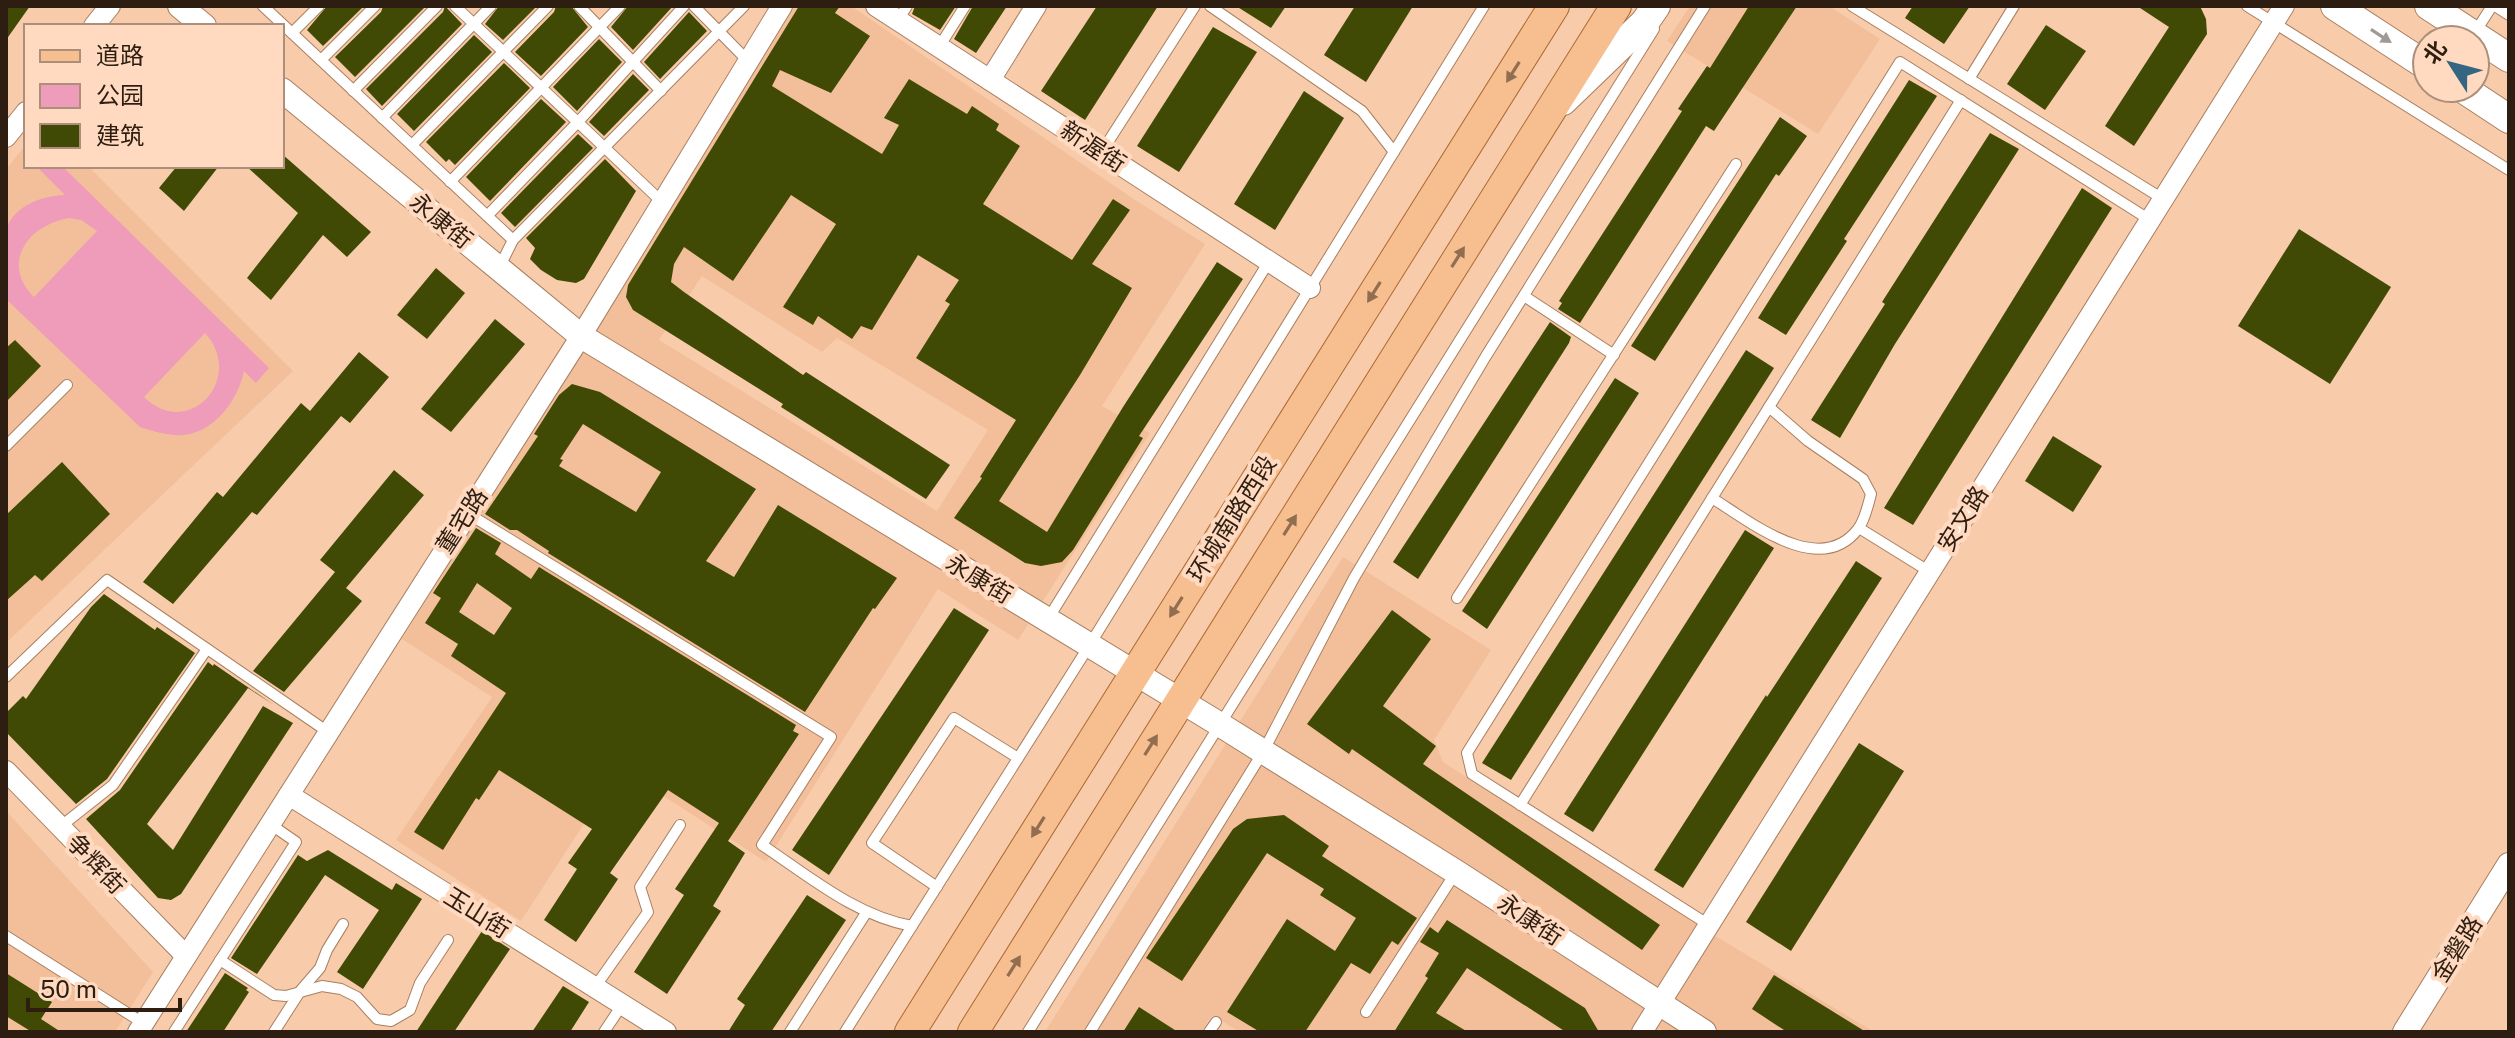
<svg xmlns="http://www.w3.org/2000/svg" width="2515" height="1038" viewBox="0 0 2515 1038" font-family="'Public Sans','Noto Sans SC',sans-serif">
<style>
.built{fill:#f2bf9a;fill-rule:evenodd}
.green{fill:#ee9cb9;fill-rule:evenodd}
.building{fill:#414a04;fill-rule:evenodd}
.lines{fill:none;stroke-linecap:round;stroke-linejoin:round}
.service-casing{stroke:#a87f60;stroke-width:12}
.minor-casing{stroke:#a87f60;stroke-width:22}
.tertiary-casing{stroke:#a87f60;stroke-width:26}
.secondary-casing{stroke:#a87f60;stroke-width:30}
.primary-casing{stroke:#ad6932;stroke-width:32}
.service{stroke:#fff;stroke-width:10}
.minor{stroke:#fff;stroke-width:20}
.tertiary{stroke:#fff;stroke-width:24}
.secondary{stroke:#fff;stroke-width:28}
.primary{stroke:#f7be8f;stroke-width:30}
.oneway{fill:#a19a94}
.oneway2{fill:#926e50}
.labels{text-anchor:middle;stroke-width:8;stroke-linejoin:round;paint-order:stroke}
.street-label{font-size:24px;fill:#2e1e11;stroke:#ffdac0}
</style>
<rect width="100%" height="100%" fill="#f8cbaa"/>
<g class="built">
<path d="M793 6H851L1135 200 1205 244 1102 406 1150 433 1018 640 938 589 766 862 620 768 521 921 396 840 492 697 402 639ZM702 276 822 352 837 338 988 430 937 511 659 340Z"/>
<path d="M1690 6H1829L1880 39 1818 134 1667 41Z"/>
<path d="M26 145V166H88L293 371 6 643V169Z"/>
<path d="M1343 557 1491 650 1434 740 1443 762 1717 937 1874 1032H1666L1659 1028 1656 1032H1240L1212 1015 1201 1032H1045Z"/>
<path d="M6 811 153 972 115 1032H6Z"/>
</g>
<path class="green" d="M36 166H62L269 368 256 383 244 371C238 400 214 433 183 435 168 436 153 431 140 427L6 299V229C15 205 42 196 65 195ZM69 218 81 220 97 231 34 297C0 263 28 225 69 218ZM205 333C246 378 189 441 144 397Z"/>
<g class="building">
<path d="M6 6H30L6 40Z"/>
<path d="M327 6H364L323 46 307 30Z"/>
<path d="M383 6H426L355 77 335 57 381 12Z"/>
<path d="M445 6 462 24 382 106 366 89 443 12Z"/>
<path d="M499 6H537L503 40 485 24Z"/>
<path d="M556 6H571L588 27 541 76 515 52 554 12Z"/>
<path d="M628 6H673L633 50 611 27Z"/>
<path d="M799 6H840L835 13 870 36 831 93 780 70 772 86 882 154 899 125 884 118 909 79 967 114 972 106 999 124 996 130 1020 146 983 204 1072 260 1113 199 1130 210 1092 264 1132 288 1080 375 999 501 1047 532 1123 407 1217 262 1243 279 1139 436 1143 438 1073 550 1062 562 1041 566 1025 563 954 518 982 478 980 477 1016 420 916 358 950 304 945 301 959 280 918 255 872 330 861 326 852 339 818 316 813 325 783 307 836 224 791 195 733 281 684 247 674 264 671 282 684 292 803 375 806 372 950 465 926 499 781 407 783 404 633 310 626 297 628 285Z"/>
<path d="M915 6H956L940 30 912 14Z"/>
<path d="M973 6H1007L976 53 954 39Z"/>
<path d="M1097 6H1158L1085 120 1041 91Z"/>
<path d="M1236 6H1286L1271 28Z"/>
<path d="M1355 6H1413L1366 82 1324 55Z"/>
<path d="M1749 6H1797L1714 131 1706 126 1580 323 1558 309 1562 303 1559 301 1682 111 1678 109 1707 66 1710 68Z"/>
<path d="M1913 6H1970L1944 44 1905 18Z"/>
<path d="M2137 6H2200L2206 19 2207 34 2134 146 2105 126 2169 27Z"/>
<path d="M689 12 707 31 660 79 644 62Z"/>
<path d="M2046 25 2086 51 2045 110 2007 84Z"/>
<path d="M1213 27 1257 52 1179 172 1137 146Z"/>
<path d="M474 35 492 52 414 131 397 114Z"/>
<path d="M599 39 622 62 577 111 553 87Z"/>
<path d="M504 63 530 88 455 165 449 159 446 162 426 142Z"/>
<path d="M633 74 649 90 604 136 589 122Z"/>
<path d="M1909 80 1937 96 1844 239 1847 241 1786 335 1758 318Z"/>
<path d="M1304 91 1344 118 1275 230 1234 204Z"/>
<path d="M541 99 566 122 490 201 466 177Z"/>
<path d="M1780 117 1807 136 1779 176 1776 174 1655 361 1631 346Z"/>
<path d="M1990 133 2019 149 1895 344 1840 438 1811 420 1885 304 1882 302Z"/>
<path d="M578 134 593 148 515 227 501 213Z"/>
<path d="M282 154 371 232 347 257 323 235 271 300 247 278 298 213 246 166H282Z"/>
<path d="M605 159 636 191 584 279 576 283 557 280 541 270 530 259 535 248 526 238Z"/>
<path d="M177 166H219L184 211 159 188Z"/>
<path d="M2082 188 2112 208 1913 525 1884 508Z"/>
<path d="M2299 229 2391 287 2330 384 2238 326Z"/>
<path d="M436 268 465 293 427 339 397 315Z"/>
<path d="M495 319 525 344 451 432 421 409Z"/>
<path d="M1550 322 1571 337 1569 343 1418 579 1393 562Z"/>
<path d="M15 340 41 366 6 402V348Z"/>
<path d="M1746 350 1774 368 1511 780 1482 763Z"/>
<path d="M359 352 389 377 350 423 341 416 257 515 252 512 173 604 143 582 217 492 223 497 301 403 310 411Z"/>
<path d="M1615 378 1639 393 1487 629 1462 611Z"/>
<path d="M572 384 600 392 756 489 706 561 734 577 778 505 897 578 875 609 873 608 805 712 548 553 549 551 517 530H510L485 514 538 436 534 434 559 395ZM583 424 661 472 636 512 559 466 563 460 560 459Z"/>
<path d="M2053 436 2102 466 2073 512 2025 481Z"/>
<path d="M62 462 110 514 42 581 35 575 6 601V515Z"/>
<path d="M394 470 424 495 346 588 362 601 284 692 253 671 335 572 320 560Z"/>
<path d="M476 528 501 543 495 554 531 579 539 567 796 725 793 731 799 734 728 841 745 853 713 906 721 911 667 994 634 972 684 895 675 889 719 823 668 790 610 873 618 879 576 942 544 920 577 869 568 863 592 829 499 770 479 800 476 798 443 850 414 832 506 693 451 656 458 644 425 623 441 598 433 593ZM477 583 512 608 494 635 459 612Z"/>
<path d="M1745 530 1774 548 1593 832 1564 814Z"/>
<path d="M1856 561 1882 578 1683 888 1654 870 1766 695 1767 697Z"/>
<path d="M104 594 155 630 157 627 195 653 107 779 76 804 6 732V713L23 696 26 699 91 607Z"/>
<path d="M954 608 989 630 829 875 792 850Z"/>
<path d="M1392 610 1431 639 1383 706 1436 746 1423 764 1660 925 1642 950 1352 749 1349 754 1307 724Z"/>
<path d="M208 662 213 666 214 664 274 705 248 688 147 824 173 850 263 706 293 723 181 894 171 900 158 898 86 819 120 790Z"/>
<path d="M1859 743 1904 771 1791 951 1746 922Z"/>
<path d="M1284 815 1329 846 1322 856 1417 918 1398 945 1392 941 1370 974 1351 963 1305 1032H1260L1227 1012 1287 919 1335 951 1356 918 1320 895 1324 889 1267 853 1182 981 1146 958 1233 829 1247 819Z"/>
<path d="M328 850 392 890 396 883 422 899 363 989 337 972 379 910 325 875 257 974 231 958 298 855 307 861Z"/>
<path d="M807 895 846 920 771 1032H728L745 1005 737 999Z"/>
<path d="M1447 920 1585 1008 1599 1032H1566L1467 968 1436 1013 1468 1032H1394L1428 978 1425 976 1439 953 1420 942 1430 927 1438 933Z"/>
<path d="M482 931 510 949 454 1032H416Z"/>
<path d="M6 973 52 1002 41 1019 61 1032H32L6 1016Z"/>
<path d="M225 973 248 988 246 990 249 992 223 1032H186Z"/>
<path d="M1774 975 1866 1032H1787L1752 1009Z"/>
<path d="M563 986 589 1002 570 1032H532Z"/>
<path d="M1139 1007 1178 1032H1123Z"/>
</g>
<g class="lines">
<defs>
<g id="service">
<path d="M263 6 513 240"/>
<path d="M455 6 662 202"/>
<path d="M579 6 661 91"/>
<path d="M694 6 748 61"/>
<path d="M1210 6 1362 111 1394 152"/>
<path d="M1852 6 2163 199"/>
<path d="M2247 6 2509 170"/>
<path d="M2495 6 2509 15"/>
<path d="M898 20 907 6"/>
<path d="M292 33 319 6"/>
<path d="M2474 34 2492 6"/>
<path d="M939 47 965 6"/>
<path d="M321 60 375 6"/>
<path d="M1969 79 2014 6"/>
<path d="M353 91 437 6"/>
<path d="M382 118 491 6"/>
<path d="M412 145 548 6"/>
<path d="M1101 153 1195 6"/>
<path d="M450 182 620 6"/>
<path d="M487 216 578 122 684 6"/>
<path d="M499 268 513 240 744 6"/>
<path d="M1524 296 1614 355"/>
<path d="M6 446 67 385"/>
<path d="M1712 498C1749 521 1820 579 1858 529 1865 520 1868 505 1871 494L1863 479 1808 441 1769 407"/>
<path d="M467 513 831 737 762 845C810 877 856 916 912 926"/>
<path d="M1859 528 1930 572"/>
<path d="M1457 598 1736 164"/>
<path d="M1048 619 1268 263"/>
<path d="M6 677 107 580 328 732"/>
<path d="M1520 805 1961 100"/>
<path d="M60 827 113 785 207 649"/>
<path d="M937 887 872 843 954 718 1018 758"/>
<path d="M1709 925 1472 774 1467 753 1900 62 2150 220"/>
<path d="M6 936 143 1023"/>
<path d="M220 960 274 995 286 996 322 986 341 989 357 997 377 1019 391 1021 410 1010 420 983 448 940"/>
<path d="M595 987 648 912 640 887 680 825"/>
<path d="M1366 1012 1456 872"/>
<path d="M174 1032 296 842 270 824"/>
<path d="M274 1032 301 990 320 968 327 950 343 924"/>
<path d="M604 1032 622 1005"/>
<path d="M790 1032 866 913"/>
<path d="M845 1032 1089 646 1484 6"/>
<path d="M1028 1032 1654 29"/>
<path d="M1090 1032 1263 752 1354 578 1486 356 1705 6"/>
<path d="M1209 1032 1216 1022"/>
</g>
<g id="minor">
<path d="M876 6 1310 288"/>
<path d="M94 26 110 6"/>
<path d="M990 80 1036 6"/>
<path d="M6 137 26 112"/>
<path d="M6 771 186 956"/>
<path d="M289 795 666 1032"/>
<path d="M138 1032 581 336 782 6"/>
<path d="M1642 1032 2284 6"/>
</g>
<g id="tertiary">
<path d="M180 6 204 26"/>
<path d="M282 90 581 336 1219 724 1456 872 1704 1032"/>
<path d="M2405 1032 2509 865"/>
</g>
<g id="secondary">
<path d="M2335 6 2427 66"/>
<path d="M2429 6 2509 58"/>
<path d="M2462 88 2509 119"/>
<path d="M1563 101 1645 22 1656 6"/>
</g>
<g id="primary">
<path d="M910 1032 1554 6"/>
<path d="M973 1032 1616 6"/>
</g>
</defs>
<use href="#service" class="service-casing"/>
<use href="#minor" class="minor-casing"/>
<use href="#tertiary" class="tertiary-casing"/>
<use href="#secondary" class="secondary-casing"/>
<use href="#primary" class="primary-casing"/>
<use href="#service" class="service"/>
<use href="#minor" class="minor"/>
<use href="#tertiary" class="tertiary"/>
<use href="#secondary" class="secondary"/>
<use href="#primary" class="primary"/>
</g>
<defs><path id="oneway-solid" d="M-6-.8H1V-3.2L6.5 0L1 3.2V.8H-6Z" transform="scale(2)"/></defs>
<use class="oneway" href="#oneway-solid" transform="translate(2381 36) rotate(33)"/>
<g class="oneway2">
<use href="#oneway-solid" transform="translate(1513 72) rotate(122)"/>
<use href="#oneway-solid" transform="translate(1458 257) rotate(-58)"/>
<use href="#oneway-solid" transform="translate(1374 292) rotate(122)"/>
<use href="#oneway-solid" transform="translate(1290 525) rotate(-58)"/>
<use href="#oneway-solid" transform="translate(1176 607) rotate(122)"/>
<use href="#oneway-solid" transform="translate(1151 745) rotate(-58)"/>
<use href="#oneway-solid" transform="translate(1038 827) rotate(122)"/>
<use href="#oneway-solid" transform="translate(1014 966) rotate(-58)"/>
</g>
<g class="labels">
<g class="street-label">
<text transform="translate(1093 147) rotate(33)" y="8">新渥街</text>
<text transform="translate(441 221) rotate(39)" y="8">永康街</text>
<text transform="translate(1232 519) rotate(-58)" y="8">环城南路西段</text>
<text transform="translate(1963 519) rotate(-58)" y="8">安文路</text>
<text transform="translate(462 521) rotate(-57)" y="8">董宅路</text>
<text transform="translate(979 579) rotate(31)" y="8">永康街</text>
<text transform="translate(96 864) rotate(46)" y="8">争辉街</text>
<text transform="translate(477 913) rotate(32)" y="8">玉山街</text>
<text transform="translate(1530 920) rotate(33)" y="8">永康街</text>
<text transform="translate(2457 949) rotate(-58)" y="8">金磐路</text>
</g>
</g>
<rect width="2515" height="1038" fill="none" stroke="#2e1e11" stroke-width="16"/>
<rect x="24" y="24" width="260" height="144" fill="#ffdac0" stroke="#ab8f7a" stroke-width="2"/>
<rect x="40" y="50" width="40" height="12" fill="#f7be8f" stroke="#ab8f7a" stroke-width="2"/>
<text x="96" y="64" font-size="24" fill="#2e1e11">道路</text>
<rect x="40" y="84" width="40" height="24" fill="#ee9cb9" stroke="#ab8f7a" stroke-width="2"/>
<text x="96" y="104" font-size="24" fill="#2e1e11">公园</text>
<rect x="40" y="124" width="40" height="24" fill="#414a04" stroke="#ab8f7a" stroke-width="2"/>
<text x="96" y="144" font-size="24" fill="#2e1e11">建筑</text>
<g transform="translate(2451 64) rotate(306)"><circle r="38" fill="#ffdac0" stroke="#ab8f7a" stroke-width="2"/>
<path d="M0-6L14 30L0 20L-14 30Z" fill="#346583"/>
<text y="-12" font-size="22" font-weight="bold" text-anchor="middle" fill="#2e1e11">北</text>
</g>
<path d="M28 998v12h152v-12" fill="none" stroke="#2e1e11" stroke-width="4"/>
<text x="40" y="998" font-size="24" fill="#2e1e11" stroke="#ffdac0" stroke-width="6" paint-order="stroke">50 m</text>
</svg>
